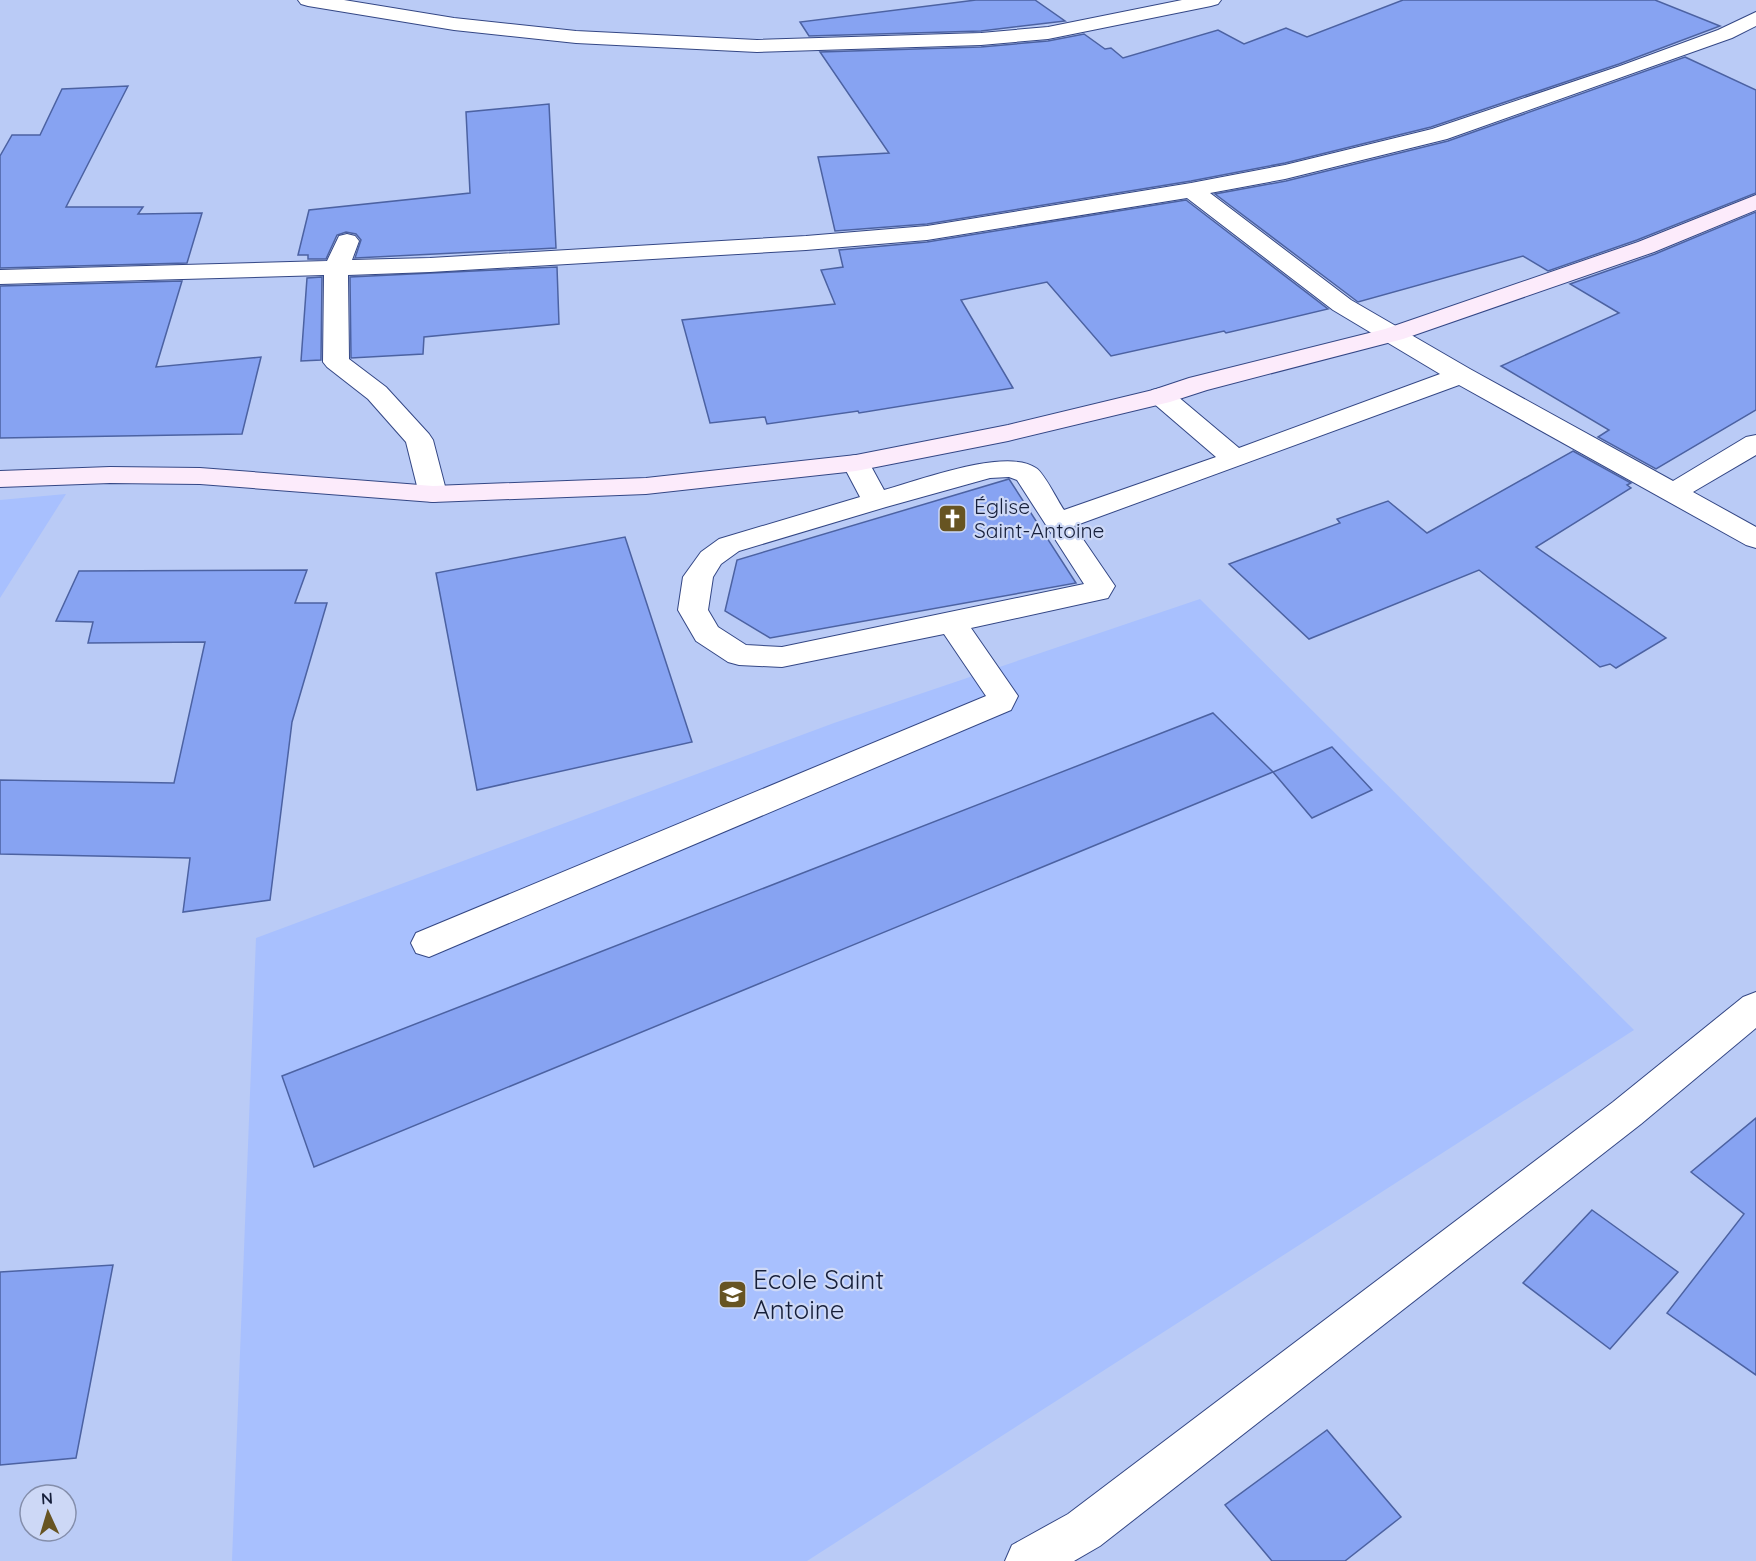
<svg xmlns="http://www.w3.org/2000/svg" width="1756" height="1561" viewBox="0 0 1756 1561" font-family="Quicksand,sans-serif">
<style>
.built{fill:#a8c0fe}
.building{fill:#87a3f2;stroke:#4c62a2;stroke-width:1.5}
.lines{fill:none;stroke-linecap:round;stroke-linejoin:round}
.street-casing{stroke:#344785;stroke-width:2}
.secondary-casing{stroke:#344785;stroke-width:2}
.street{fill:#fff;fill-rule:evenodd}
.secondary{fill:#fcebfb;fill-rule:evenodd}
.labels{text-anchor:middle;stroke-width:4.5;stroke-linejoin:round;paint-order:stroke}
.poi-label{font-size:21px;fill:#161f3a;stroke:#cdd8f6;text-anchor:start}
.near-poi-label{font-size:26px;fill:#161f3a;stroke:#cdd8f6;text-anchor:start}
</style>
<rect width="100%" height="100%" fill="#bacbf6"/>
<g class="built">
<path d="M66 494 0 598V500Z"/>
<path d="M1200 599 1634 1030 807 1561H232L256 938 834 723Z"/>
</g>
<g class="building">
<path d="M976 0H1035L1065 21 981 31 809 36 800 22Z"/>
<path d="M1403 0H1655L1720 26 1619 64 1431 127 1285 163 1191 181 927 224 835 231 818 157 889 153 820 52 981 47 1048 41 1084 34 1105 49 1111 48 1123 58 1218 30 1244 44 1286 28 1307 37Z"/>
<path d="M1685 57 1756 90V193L1637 240 1548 271 1523 256 1358 302 1215 194 1286 181 1448 141Z"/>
<path d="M128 86 66 207H143L138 214 202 213 187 263 0 268V156L12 135H40L62 89Z"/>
<path d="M549 104 556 248 355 258 361 240 356 234 346 232 337 235 326 259H308V255H298L309 210 470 193 466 112Z"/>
<path d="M1186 200 1328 309 1226 333 1224 331 1111 356 1047 282 961 300 1013 388 859 413 858 411 767 424 765 417 710 423 682 320 835 304 821 270 843 267 839 250 927 242Z"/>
<path d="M1756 212V410L1656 469 1598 437 1609 430 1501 366 1619 313 1570 284 1655 254Z"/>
<path d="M557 267 559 324 424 337 423 354 351 358 350 277Z"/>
<path d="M322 277 321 360 301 361 307 278Z"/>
<path d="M182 281 156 367 261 357 242 434 0 438V286Z"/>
<path d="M1573 451 1631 483 1627 485 1631 488 1536 547 1666 638 1616 668 1610 664 1600 667 1479 570 1309 639 1229 564 1340 523 1337 519 1388 501 1427 533Z"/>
<path d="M1009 479 1076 583 770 638 725 611 737 560Z"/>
<path d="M625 537 692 742 477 790 436 573Z"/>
<path d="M307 570 295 603H327L292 722 270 900 183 912 190 858 0 854V780L174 783 205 642 88 643 93 622 56 621 79 571Z"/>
<path d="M1213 713 1273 772 314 1167 282 1076Z"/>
<path d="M1332 747 1372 790 1312 818 1273 772Z"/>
<path d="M1756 1118V1375L1667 1313 1744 1214 1691 1172Z"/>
<path d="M1592 1210 1678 1272 1610 1349 1523 1283Z"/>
<path d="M113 1265 76 1458 0 1465V1272Z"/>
<path d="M1327 1430 1401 1517 1345 1561H1272L1225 1505Z"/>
</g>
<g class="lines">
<defs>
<g id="street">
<path d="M298 0H344L454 18 576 31 757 40 981 33 1048 27 1182 0H1221L1218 4 1211 6 1048 39 981 45 757 52 576 43 454 30 308 6 301 4Z"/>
<path d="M1756 12V26L1732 38 1447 139 1285 179 1210 193 1351 300 1470 369 1673 481 1746 437 1756 435V455L1693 492 1756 527V548L1746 545 1459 385 1074 526 1115 586 1108 598 971 628 1018 696 1011 710 429 957 416 953 411 943 416 933 986 696 944 634 782 667 739 665 728 662 696 641 678 610 683 577 701 552 719 539 860 497 842 463 846 457 856 455 866 457 884 490C918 481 1006 447 1036 468 1045 474 1057 500 1064 510L1216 457 1152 402 1148 396 1152 390 1161 388 1170 390 1239 448 1440 374 1333 310 1187 198 927 240 806 250 430 272 348 275 349 359 386 387 429 434 433 440 447 494 443 500 433 502 423 500 419 494 406 442 368 399 327 367 323 362 324 275 0 284V270L327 261 339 236 347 234 355 236 359 241 352 260 430 258 806 236 927 226 1191 183 1285 165 1432 129 1620 66 1718 30ZM1009 477 1017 480 1084 584 782 647 746 645 718 627 708 610 713 577 721 564 739 551 886 507 990 478Z"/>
<path d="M1756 992V1028L1641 1124 1100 1546 1074 1561H1005L1012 1545 1068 1514 1613 1102 1743 997Z"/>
</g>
<path id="secondary" d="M1756 195V210L1654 252 1403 339 1207 390 1170 402 1008 441 856 471 646 494 433 502 200 484 110 483 0 487V471L110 467 200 468 433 486 646 478 856 455 1008 425 1153 390 1189 378 1385 329 1638 242Z"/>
</defs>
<use href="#street" class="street-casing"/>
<use href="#secondary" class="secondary-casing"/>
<use href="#street" class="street"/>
<use href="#secondary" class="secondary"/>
</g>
<defs>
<symbol id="church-square" viewBox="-11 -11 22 22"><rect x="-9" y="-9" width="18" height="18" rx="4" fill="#675422" stroke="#cdd8f6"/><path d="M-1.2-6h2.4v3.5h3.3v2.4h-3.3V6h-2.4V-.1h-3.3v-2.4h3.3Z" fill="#fff"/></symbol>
<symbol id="school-square" viewBox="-11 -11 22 22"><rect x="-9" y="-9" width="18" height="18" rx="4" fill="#675422" stroke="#cdd8f6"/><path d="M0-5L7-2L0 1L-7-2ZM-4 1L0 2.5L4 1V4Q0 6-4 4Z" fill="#fff"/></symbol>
</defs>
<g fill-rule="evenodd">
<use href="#church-square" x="936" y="502" width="33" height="33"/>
<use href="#school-square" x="716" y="1278" width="33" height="33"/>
</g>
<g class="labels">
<g class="poi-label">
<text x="974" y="514">Église<tspan x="974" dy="24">Saint-Antoine</tspan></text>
</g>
<g class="near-poi-label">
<text x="753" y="1289">Ecole Saint<tspan x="753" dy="30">Antoine</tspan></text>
</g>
</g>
<g transform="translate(48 1513) rotate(356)"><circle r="28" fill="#cdd8f6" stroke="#848eab" stroke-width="1.5"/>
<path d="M0-4.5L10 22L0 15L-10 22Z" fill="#675422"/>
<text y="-9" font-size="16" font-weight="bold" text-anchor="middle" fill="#161f3a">N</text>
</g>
</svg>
